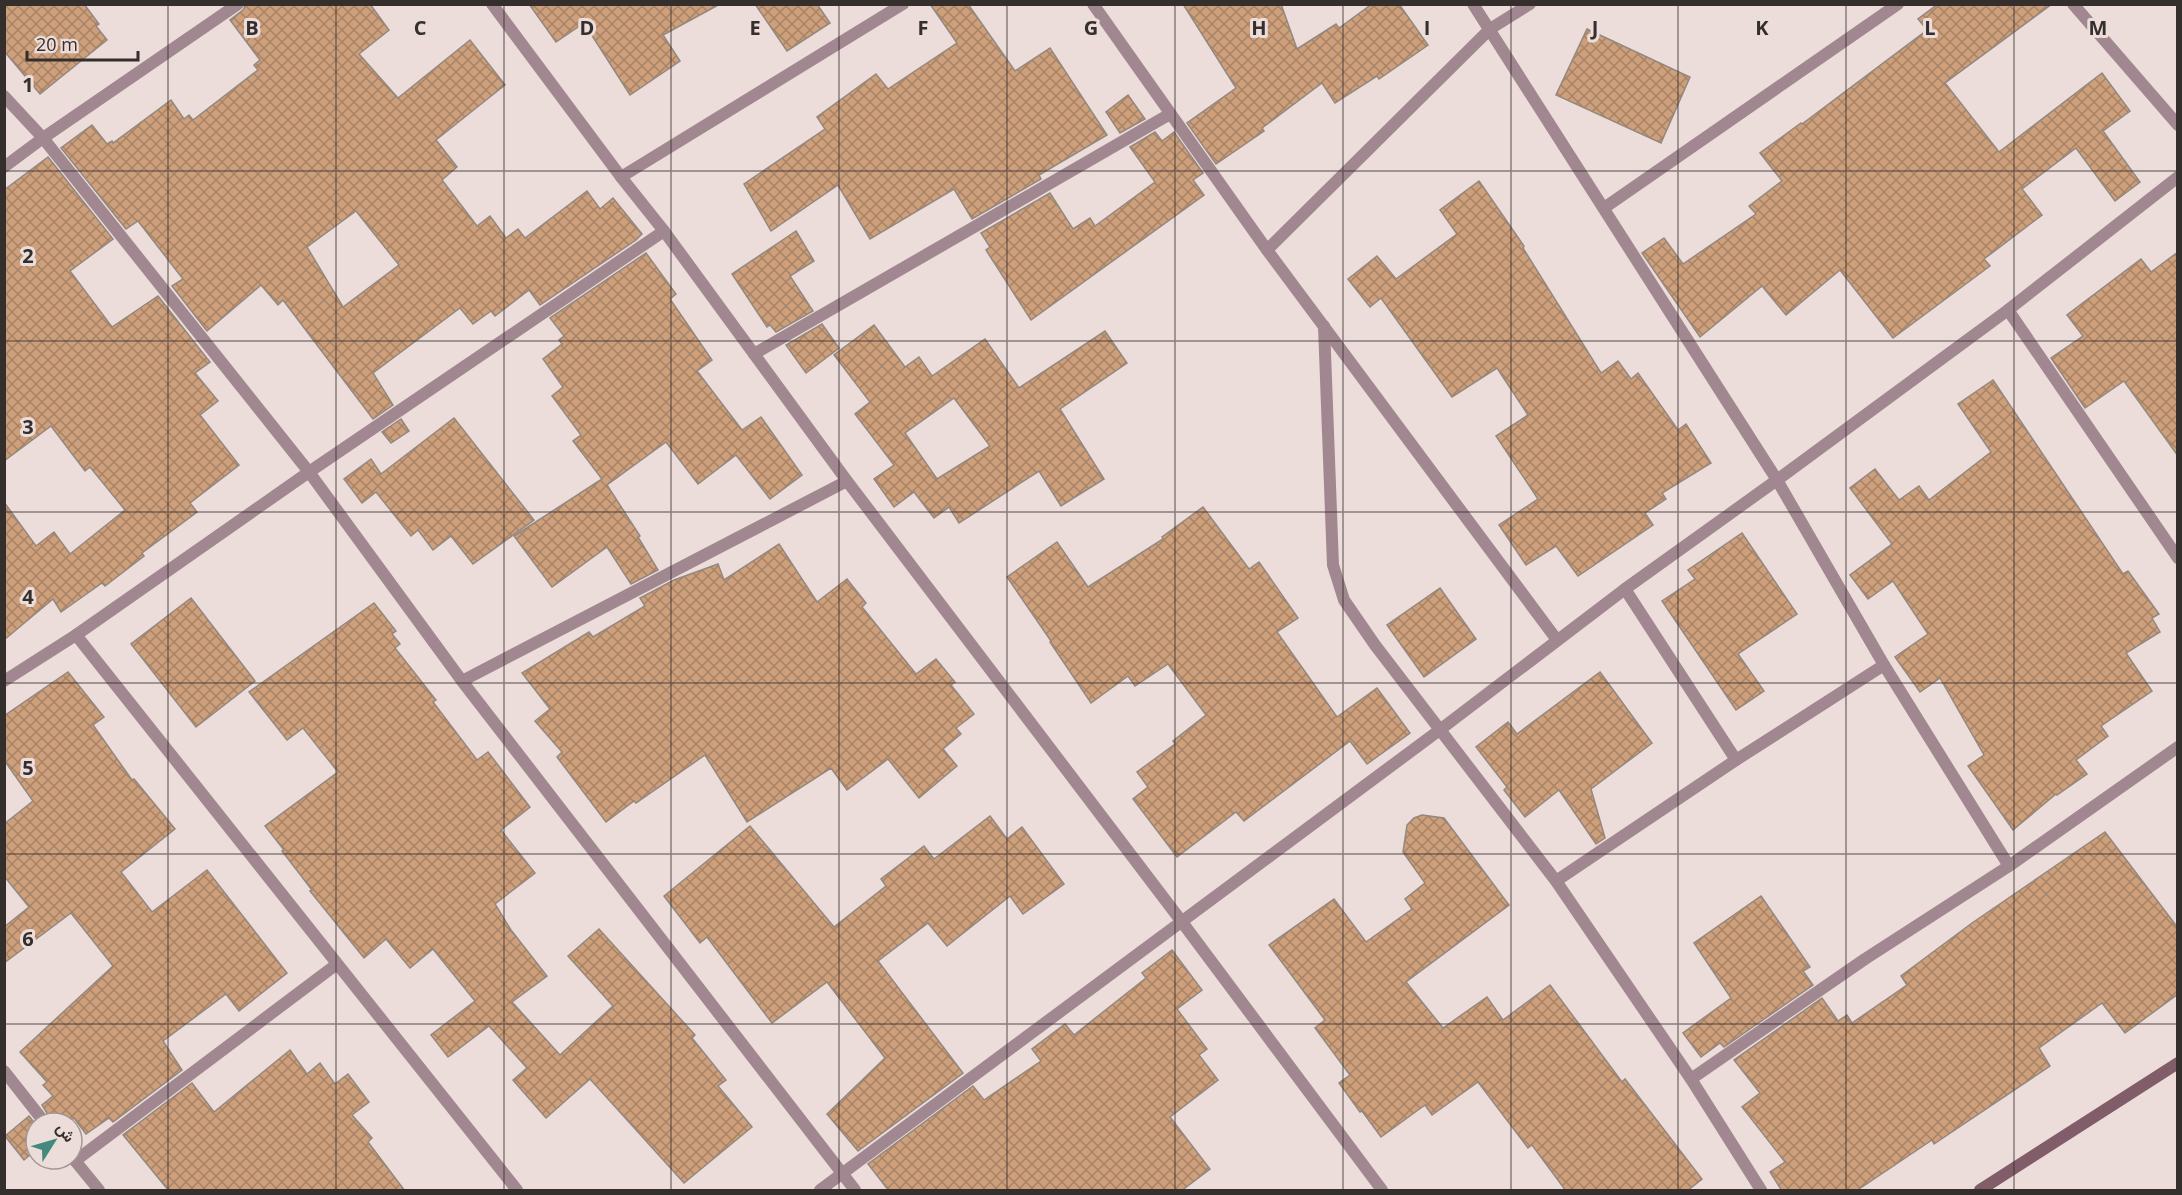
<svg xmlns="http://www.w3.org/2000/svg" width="2182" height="1195" viewBox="0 0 2182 1195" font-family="'Open Sans',Vazirmatn,sans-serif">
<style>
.building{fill:url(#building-cross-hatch);stroke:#928880;stroke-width:1.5;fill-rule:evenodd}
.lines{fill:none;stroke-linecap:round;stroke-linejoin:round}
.street{stroke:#a1878f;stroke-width:12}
.secondary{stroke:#815d69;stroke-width:12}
.grid{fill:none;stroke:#342e2d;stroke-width:1.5;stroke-opacity:0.55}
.grid-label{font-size:20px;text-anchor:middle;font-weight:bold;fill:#342e2d;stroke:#ecddda;stroke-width:6;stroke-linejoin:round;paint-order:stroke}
</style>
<defs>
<pattern id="building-cross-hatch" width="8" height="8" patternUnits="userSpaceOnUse" patternTransform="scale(1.5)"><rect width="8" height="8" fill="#ce9f7b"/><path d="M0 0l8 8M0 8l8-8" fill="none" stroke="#a88265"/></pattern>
</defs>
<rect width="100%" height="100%" fill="#ecddda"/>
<g class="building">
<path d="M4 4H84L99 24 96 26 107 40 40 94 4 51Z"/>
<path d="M246 4H370L389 30 359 54 398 98 470 40 505 85 436 140 457 167 442 180 477 226 490 216 506 238 518 229 525 238 587 191 600 209 613 198 642 234 636 240 540 305 529 290 495 316 491 311 473 324 460 308 373 373 393 405 373 419 283 300 278 305 261 285 207 331 172 286 183 279 138 221 126 229 61 148 92 125 107 144 112 141 113 143 171 100 184 119 189 115 193 120 258 70 254 65 260 60 230 20 243 10ZM356 211 399 265 343 307 307 247Z"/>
<path d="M529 4H720L663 35 680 61 630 95 584 23 556 42Z"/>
<path d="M755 4H817L830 23 787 51Z"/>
<path d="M930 4H968L1015 71 1050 48 1107 135 1039 175 1041 179 972 219 954 189 870 239 838 185 771 231 744 184 825 129 817 117 876 74 888 89 957 43Z"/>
<path d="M1183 4H1281L1297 49 1336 24 1339 28 1372 4H1399L1428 45 1379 79 1377 76 1335 103 1322 83 1262 128 1264 131 1216 164 1187 123 1236 88Z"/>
<path d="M1938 4H2052L1945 83 1999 152 2102 73 2130 111 2103 131 2140 182 2115 201 2076 148 2022 189 2042 215 1984 259 1990 266 1893 338 1840 270 1786 315 1762 286 1700 337 1642 253 1664 238 1683 264 1756 214 1749 206 1782 181 1760 153 1801 123 1802 124 1927 30 1918 19Z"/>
<path d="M1587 29 1690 77 1661 143 1556 95Z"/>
<path d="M1128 95 1145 119 1120 133 1106 112Z"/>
<path d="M1155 132 1162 141 1174 132 1203 173 1193 180 1204 195 1031 320 986 250 990 247 981 233 1050 193 1073 229 1090 218 1095 226 1155 182 1130 147Z"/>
<path d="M48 157 113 239 70 271 112 327 158 296 210 362 195 373 218 401 200 415 239 465 190 503 197 512 142 553 144 556 105 586 102 583 61 612 53 599 4 640V502L36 546 54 532 70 554 125 510 90 467 85 471 51 426 4 461V190Z"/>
<path d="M1479 181 1524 246 1523 248 1601 373 1618 361 1631 379 1638 373 1678 430 1686 424 1711 463 1662 493 1666 499 1645 513 1653 525 1578 576 1556 546 1526 565 1499 525 1538 499 1496 436 1528 415 1497 368 1452 397 1381 298 1370 307 1348 279 1377 256 1396 279 1457 234 1440 210Z"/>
<path d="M796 231 814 261 790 276 813 311 776 332 770 325 767 327 732 274Z"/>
<path d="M2178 252V456L2124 381 2085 408 2051 358 2083 336 2067 315 2141 259 2151 272Z"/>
<path d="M646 253 676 294 670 299 712 360 697 371 742 430 761 417 802 475 770 499 736 455 698 484 666 442 607 485 640 536 638 537 658 570 631 584 607 547 552 587 514 536 602 479 573 441 581 435 552 396 563 387 543 359 562 344 559 340 564 336 550 318Z"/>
<path d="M822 324 839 348 806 373 786 345Z"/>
<path d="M874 325 905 367 919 357 932 376 985 339 1019 388 1105 331 1127 363 1060 409 1104 479 1061 506 1039 471 959 523 949 507 934 518 914 492 894 507 874 479 894 465 855 414 870 402 834 355ZM954 398 990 446 937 479 905 433Z"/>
<path d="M1993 380 2123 574 2128 571 2159 614 2152 618 2160 632 2126 653 2152 691 2101 726 2108 736 2076 760 2087 774 2057 795 2056 794 2013 830 1968 766 1984 755 1940 678 1920 692 1895 657 1928 634 1893 581 1868 599 1850 575 1892 544 1850 488 1875 469 1899 500 1919 486 1929 500 1991 452 1958 404Z"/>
<path d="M454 418 534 520 473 564 451 536 433 550 418 530 411 536 376 492 362 503 344 479 371 459 381 474Z"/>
<path d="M401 419 409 431 391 443 382 432Z"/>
<path d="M1203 507 1249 569 1259 562 1298 618 1277 632 1337 717 1377 688 1410 733 1367 764 1350 741 1244 821 1236 812 1177 857 1133 799 1148 787 1137 772 1175 744 1173 741 1206 715 1168 664 1135 686 1128 676 1091 703 1050 642 1051 641 1007 577 1057 542 1088 587 1163 539 1162 537Z"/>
<path d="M1742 533 1797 614 1738 654 1764 691 1736 710 1662 601 1695 579 1688 570Z"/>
<path d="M779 544 817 602 847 579 866 603 862 607 916 674 936 659 955 682 951 685 974 714 956 728 961 734 943 749 957 766 919 798 888 759 847 790 831 768 747 822 705 755 636 803 634 801 606 822 557 757 562 752 535 721 550 709 522 673 589 632 593 637 645 606 640 598 674 580 718 564 724 580Z"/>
<path d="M1440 588 1476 639 1424 677 1387 625Z"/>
<path d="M191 598 255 681 196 727 131 644Z"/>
<path d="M374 603 396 631 392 634 400 644 395 648 436 700 433 702 477 760 488 752 530 807 501 830 535 873 495 904 511 930 547 976 512 1002 560 1055 613 1006 568 956 599 929 695 1035 692 1038 726 1080 718 1086 752 1127 684 1183 590 1079 546 1118 513 1080 527 1068 489 1026 448 1057 431 1035 475 1001 433 949 410 968 386 939 364 958 310 891 312 890 282 851 284 850 265 826 338 772 303 728 287 740 249 692Z"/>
<path d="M68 672 104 717 93 725 132 780 134 779 175 829 121 872 152 912 207 870 287 973 239 1011 226 994 163 1041 182 1070 113 1122 109 1118 86 1134 74 1118 68 1123H53L42 1105 53 1096 43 1085 47 1082 20 1052 113 966 71 913 4 963V927L29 907 4 876V824L33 801 4 760V716Z"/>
<path d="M1600 672 1652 743 1591 789 1605 838 1596 844 1559 790 1525 817 1504 790 1507 787 1476 747 1508 722 1517 734Z"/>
<path d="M1422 815 1444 818 1509 905 1406 982 1443 1028 1487 997 1503 1020 1550 985 1622 1082 1625 1079 1702 1179 1687 1191H1566L1532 1145 1528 1148 1478 1082 1432 1115 1425 1105 1381 1137 1362 1111 1360 1112 1339 1083 1350 1075 1315 1028 1325 1020 1269 945 1334 899 1366 942 1412 909 1405 899 1425 883 1403 852 1407 825 1414 818Z"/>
<path d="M990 816 1007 839 1022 827 1064 884 1023 914 1010 896 947 946 928 923 878 961 963 1073 858 1151 827 1114 885 1058 827 982 772 1023 707 937 700 943 664 896 750 826 834 927 886 886 881 879 924 846 934 859Z"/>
<path d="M2105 832 2178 928V994L2125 1033 2102 1003 2039 1048 2050 1066 1934 1144 1932 1140 1856 1191H1782L1770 1172 1785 1162 1742 1107 1760 1093 1734 1060 1822 998 1838 1021 1847 1015 1852 1023 1907 985 1901 976 1972 923Z"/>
<path d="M1761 896 1810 967 1803 971 1813 985 1724 1047 1720 1043 1701 1057 1683 1033 1731 998 1694 943Z"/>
<path d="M1172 950 1202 990 1177 1009 1207 1049 1199 1055 1218 1080 1170 1117 1210 1169 1181 1191H889L868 1164 973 1086 984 1100 1041 1061 1032 1049 1065 1024 1074 1035 1146 978 1142 973Z"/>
<path d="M290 1050 307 1074 320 1063 335 1084 348 1074 369 1102 352 1115 372 1138 368 1142 405 1191H169L123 1135 192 1083 214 1112Z"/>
<path d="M29 1116 36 1125V1150L24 1160 5 1136Z"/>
</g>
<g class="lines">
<g class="street">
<path d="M492 4 621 177 664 231 847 481 1182 922 1382 1190"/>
<path d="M1093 4 1267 250 1557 640"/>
<path d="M1473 4 1777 480 1884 665 2009 866"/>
<path d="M2073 4 2178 125"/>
<path d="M4 96 43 138 309 472 462 681 855 1190"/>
<path d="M4 167 43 138 238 4"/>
<path d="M621 177 903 4"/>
<path d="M1604 208 1898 4"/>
<path d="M1267 250 1490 29 1530 4"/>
<path d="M2008 310 2178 558"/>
<path d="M1324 326 1333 565 1344 600 1375 645 1556 881 1691 1079 1761 1190"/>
<path d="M754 354 1170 114"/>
<path d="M1625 589 1736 760"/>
<path d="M76 635 517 1190"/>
<path d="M4 681 76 635 309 472 664 231"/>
<path d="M462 681 847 481"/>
<path d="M1556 881 1736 760 1884 665"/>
<path d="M4 1071 45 1123"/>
<path d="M1691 1079 1865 959 2009 866 2178 747"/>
<path d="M72 1157 99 1190"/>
<path d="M75 1161 337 964"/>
<path d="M820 1190 1441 729 1625 589 1777 480 2008 310 2178 177"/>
</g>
<path class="secondary" d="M1980 1190 2178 1063"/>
</g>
<path class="grid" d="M168 4V1190M336 4V1190M504 4V1190M671 4V1190M839 4V1190M1007 4V1190M1175 4V1190M1343 4V1190M1511 4V1190M1678 4V1190M1846 4V1190M2014 4V1190M4 171H2178M4 341H2178M4 512H2178M4 683H2178M4 854H2178M4 1024H2178"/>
<g class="grid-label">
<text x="252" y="35">B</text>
<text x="420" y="35">C</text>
<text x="587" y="35">D</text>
<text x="755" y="35">E</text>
<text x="923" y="35">F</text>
<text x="1091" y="35">G</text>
<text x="1259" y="35">H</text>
<text x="1427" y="35">I</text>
<text x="1595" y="35">J</text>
<text x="1762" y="35">K</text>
<text x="1930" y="35">L</text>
<text x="2098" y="35">M</text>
<text x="28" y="92">1</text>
<text x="28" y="263">2</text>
<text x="28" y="434">3</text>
<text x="28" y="604">4</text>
<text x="28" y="775">5</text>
<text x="28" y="946">6</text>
</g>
<rect width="2182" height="1195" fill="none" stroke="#342e2d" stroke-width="12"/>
<g transform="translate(54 1141) rotate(53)"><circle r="28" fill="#ecddda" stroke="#a29795" stroke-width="1.5"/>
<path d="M0-4.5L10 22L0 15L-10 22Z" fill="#44897e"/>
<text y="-9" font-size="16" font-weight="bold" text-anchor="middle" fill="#342e2d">ش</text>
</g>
<path d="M27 51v9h111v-9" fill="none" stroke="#342e2d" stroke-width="3"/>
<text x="36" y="51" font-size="18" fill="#342e2d" stroke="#ecddda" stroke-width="4.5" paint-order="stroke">20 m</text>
</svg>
